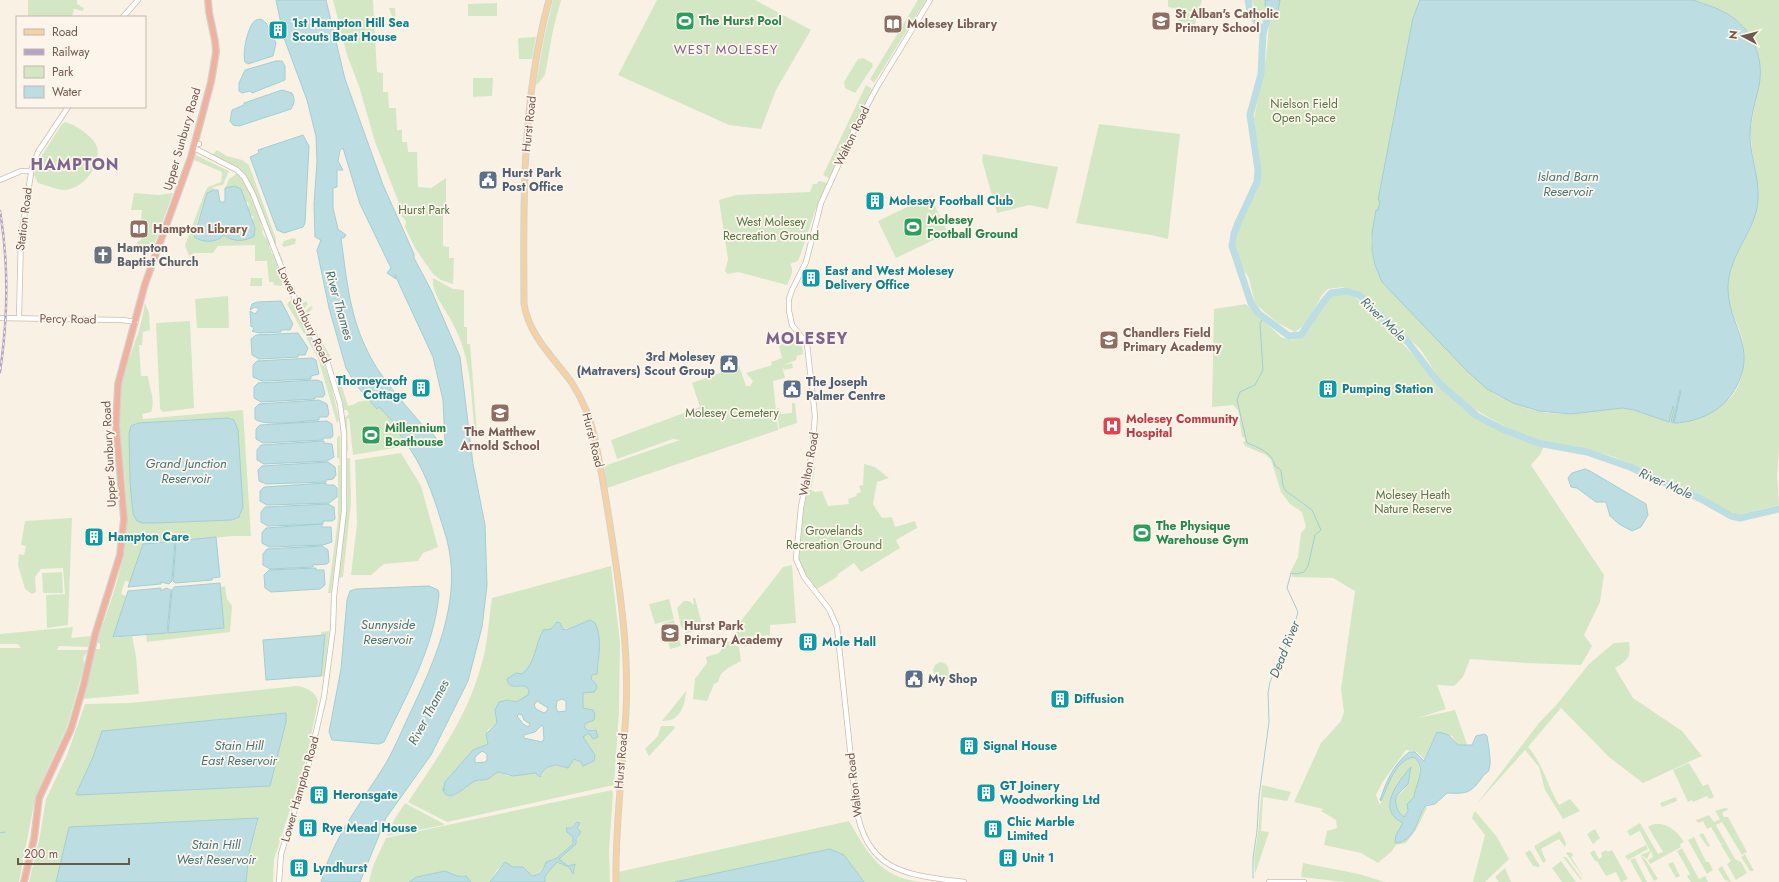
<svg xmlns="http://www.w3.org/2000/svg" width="1779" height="882" viewBox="0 0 1779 882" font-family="Jost,sans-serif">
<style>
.green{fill:#d4e7c5;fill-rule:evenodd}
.water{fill:#bcdee2;stroke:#a3ced3;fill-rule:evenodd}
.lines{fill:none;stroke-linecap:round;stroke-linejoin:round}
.stream{stroke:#a3ced3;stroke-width:1}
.river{stroke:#bcdee2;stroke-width:7}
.secondary-casing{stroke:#cfbbad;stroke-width:6}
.primary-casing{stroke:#d7d0cd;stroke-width:7}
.highway-casing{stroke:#d7d0cd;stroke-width:8}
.secondary{stroke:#fff;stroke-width:4.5}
.primary{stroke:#f4d2a3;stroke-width:5}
.highway{stroke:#efb2a1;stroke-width:5.5}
.rail-casing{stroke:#b3a5c3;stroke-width:2.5}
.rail{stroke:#fdf5eb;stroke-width:1;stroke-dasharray:3;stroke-linecap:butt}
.labels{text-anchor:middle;stroke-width:3.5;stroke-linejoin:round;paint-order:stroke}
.education-label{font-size:12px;font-weight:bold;fill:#785e54;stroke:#fdf5eb;text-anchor:start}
.leisure-label{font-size:12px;font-weight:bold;fill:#27864d;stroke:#fdf5eb;text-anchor:start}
.culture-label{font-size:12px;font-weight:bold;fill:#0d838f;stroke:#fdf5eb;text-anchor:start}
.park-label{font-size:12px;fill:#567646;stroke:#fdf5eb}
.street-label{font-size:12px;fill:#71584d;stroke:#fdf5eb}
.service-label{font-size:12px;font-weight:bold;fill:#4e5e75;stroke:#fdf5eb;text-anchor:start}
.worship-label{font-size:12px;font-weight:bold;fill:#5b616d;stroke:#fdf5eb;text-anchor:start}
.health-label{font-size:12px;font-weight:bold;fill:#be3a42;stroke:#fdf5eb;text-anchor:start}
.neighbourhood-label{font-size:13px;letter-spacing:1px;fill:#7d658d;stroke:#fdf5eb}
.water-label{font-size:13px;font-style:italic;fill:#45767c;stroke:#fdf5eb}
.district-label{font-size:16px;font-weight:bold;letter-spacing:1px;fill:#7d658d;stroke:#fdf5eb}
</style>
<rect width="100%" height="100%" fill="#faf1e5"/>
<g class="green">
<path d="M28 0H77V4L84 8 83 11 74 9 72 17H28Z"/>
<path d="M333 0H373L377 72 383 73V92H388L389 108H396L397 130H402V142H407L408 152H417L418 187 431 188 446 178V202L444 204 447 211 443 217V246L449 247V258H454L453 284 441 280 433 274 415 248 405 227 406 221 402 217 397 204 399 203 375 142 359 86 347 55Z"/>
<path d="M553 0H561L553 30 545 75 537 85 536 83 544 38Z"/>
<path d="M657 0H755L811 30 776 90 761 129 729 125 618 75Z"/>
<path d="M918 0H926L874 83 870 79Z"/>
<path d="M1168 0H1202L1198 12 1196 13 1168 7Z"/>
<path d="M1251 0H1265L1266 15 1263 22Z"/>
<path d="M1280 0H1420L1413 18 1378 200 1380 201 1378 210H1376L1371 240 1373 257 1487 389 1498 396 1529 409 1547 413 1571 414 1621 408 1634 410 1669 422 1672 406H1674V418L1679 390 1681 391 1675 423C1687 417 1719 407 1728 400 1745 386 1746 354 1741 335 1736 318 1726 304 1728 285 1731 254 1753 230 1758 200L1750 132 1760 77 1758 52 1748 32 1739 22 1722 11 1693 0H1779V451L1777 475 1779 505 1737 515 1726 511 1704 497 1678 484 1614 457 1578 447 1534 439 1500 424 1462 402 1451 392 1442 383 1421 350 1370 301 1354 290 1343 287 1328 289 1322 295 1306 324 1295 332 1278 323 1255 304 1249 278 1242 268 1235 247 1239 226 1245 209 1256 193 1260 177 1254 118 1266 59 1269 25 1272 14 1278 11Z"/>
<path d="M497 3V16H468V4Z"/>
<path d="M389 8H395L396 27Z"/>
<path d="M1180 11 1197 15 1195 25 1178 21Z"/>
<path d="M536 37 532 59H519L518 38Z"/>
<path d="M863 58 872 63 873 66 855 93 845 88 844 82 858 59Z"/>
<path d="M473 78H493L492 96 473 97Z"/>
<path d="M866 85 872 89 829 178 823 175Z"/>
<path d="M65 122C75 124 94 137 97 147 102 165 83 189 65 190 56 190 46 185 38 183L34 175 39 160 62 124Z"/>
<path d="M1099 124 1180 134 1168 239 1151 235 1076 223Z"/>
<path d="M217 150 227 156 242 160 249 165 276 239V244L269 245 272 254 279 252 283 261 277 266 284 283 281 286 274 285 273 282H269L267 261H255V245L218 246 213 253H194L189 256 185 245 205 192 208 187 221 182 222 172 194 160 196 155 229 171 223 185 213 187 214 190 207 193 194 232V237L224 234 227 238 254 236 255 229 252 220 254 217 249 214 247 209 249 205 248 202H245L235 186 225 188 229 179 240 171V168L214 156 213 154ZM266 222 272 240 268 241 262 233 263 230 260 223Z"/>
<path d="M983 154 1058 167 1048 209 1029 205 997 213 982 160Z"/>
<path d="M819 181 828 183 815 211 800 256 798 261 790 264C795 271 790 278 787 285L738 272 728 274 725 271 728 259 719 200 736 195 810 192 813 184H817Z"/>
<path d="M134 193 158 195 173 193 152 251 136 249 137 242 141 240V236L138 235H142C143 226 140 221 142 210H131Z"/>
<path d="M930 196 948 233 896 258 878 221Z"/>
<path d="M293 238 296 239 295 244 284 247 282 245 284 241Z"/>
<path d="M251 278H262V286H250Z"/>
<path d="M433 278 453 289 464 290V327H467V344H470L477 433 475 435C471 398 472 360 454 326 448 312 431 294 433 278Z"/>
<path d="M289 283 294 286 302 308 303 303 306 301 308 304 304 309 305 311 311 306 313 307 309 313V320L332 359 324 363 331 383 339 420 337 423 318 358 287 304 292 299 287 285Z"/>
<path d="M1345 293 1356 298 1382 321 1427 370 1432 380 1433 379C1447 393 1461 407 1478 418 1497 431 1522 438 1544 446L1540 455 1531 465 1604 575 1600 602 1584 635 1592 646 1581 665 1526 663 1470 659 1463 677 1454 686 1437 685 1446 709 1418 718 1455 710 1468 747 1458 745 1452 736 1437 732 1424 759 1417 752 1406 750 1382 783 1376 795 1380 805C1386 789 1395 760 1414 757 1428 770 1413 803 1404 817 1397 811 1395 805 1396 796 1404 791 1409 785 1409 775L1389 805C1393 813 1395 820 1403 823L1396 835 1417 825 1425 806 1427 808 1416 830 1406 843 1396 845 1392 851 1378 863 1361 853 1324 845 1327 831 1337 828 1336 820 1321 811 1323 809 1294 802 1321 743 1341 721 1344 712 1341 689 1355 591 1333 578 1293 577 1290 573 1298 557 1301 533 1306 527 1302 512 1290 504 1281 492 1271 460 1266 455 1245 446 1243 442 1245 441 1244 437H1242L1238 410 1233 405 1212 407 1214 309 1246 304 1281 337C1316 351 1313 301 1335 294 1338 293 1342 293 1345 293Z"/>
<path d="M228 296 229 328H197L195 299Z"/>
<path d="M145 303 149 313 150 330 143 332 142 345H139L141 376H148C149 389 156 399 151 412L142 414 143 419 243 410 251 536H233L143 544 130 582 125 581 121 594 126 596 113 638 132 636 136 656 139 694 83 699 94 649H100V644L97 642C110 603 126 564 127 522 128 479 116 436 120 394 123 373 131 354 138 333 141 324 143 313 145 303ZM231 418 241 515 232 520 155 523 134 424Z"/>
<path d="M190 321 194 408 163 412 160 409 156 323Z"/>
<path d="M793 337 802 343 803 354 797 356 796 360 784 365 792 363 793 368 784 370 782 366 785 378 773 381 778 430 607 488 604 466 680 440 673 439 617 459 611 440 700 407 692 383 739 366 746 386H750L753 381 746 373 772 365 771 362 782 358 778 343Z"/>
<path d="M334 382 341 383 348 406 355 404 357 402 369 400 377 409 379 406 397 427V431L407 446 353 455 349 418 347 419 348 451 345 452 342 420 349 414 347 410H344L340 404Z"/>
<path d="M792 403H795L797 423 779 429 777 408 780 409 781 414 792 413Z"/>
<path d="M340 435 342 510 331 593H328L338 520V465H340L339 458H337V438Z"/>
<path d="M401 453 421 486 438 547 423 553 418 561 384 564 371 575H351L357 524 355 460Z"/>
<path d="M345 458H350L351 502 343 577 336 579 342 542Z"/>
<path d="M864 464 875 467 889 478 877 482 873 504 882 518 892 517 895 527 915 521 917 528 896 540 900 548 861 572 854 563 838 574 837 577 817 589C809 581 803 572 799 561 795 544 808 485 813 466L815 467 811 490 815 492 822 491 828 506 849 504 848 499 857 496 856 494 861 492 859 486 863 485Z"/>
<path d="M72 518 68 625 47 628 46 595 65 594 63 568 41 569 35 577 36 592 32 594 25 589 18 565 19 554 24 555 26 546 21 545 25 521Z"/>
<path d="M792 565 796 623 770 625V635L762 636 758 633 747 640V646L745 647 742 642 733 638 737 631V626L783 567Z"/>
<path d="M611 566 620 643 619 712 614 785 447 822 408 802C438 757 470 713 483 659 488 639 489 618 492 598ZM556 623H560L563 629 571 628 579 624 599 644V662L596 674 592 675 591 679 595 683C591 686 586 690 583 693 576 701 588 716 591 722L585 724 584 728 588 731 594 729 593 739 590 734H585L583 737 592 751 591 763 585 764 574 759 565 768C555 764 551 765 543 771L542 776 535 773 508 776 498 772 487 779 473 781 455 795 453 796 444 790H446L457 769 473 750 488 744 486 735 488 730 497 723 495 710 499 702 507 700 516 702 528 695 529 691 527 687H517L516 673 521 674C535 666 539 645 545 629H551Z"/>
<path d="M62 572 63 593H43L42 573Z"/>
<path d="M225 586 227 599 232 606 230 632 147 642 146 634 224 628 220 587Z"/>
<path d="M693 598H695L703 628H700L699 625 695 631 687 633 681 627 677 608 684 601H689L694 605Z"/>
<path d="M669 599 674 619 655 624 649 604Z"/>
<path d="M674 620 681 646 670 649 663 623Z"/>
<path d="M73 627 71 638 91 636 88 647 59 646 57 650H88L83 658 85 664 67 727 40 786 34 804 19 882H0V648H21L18 644H0V634Z"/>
<path d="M329 631 325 678 321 676 325 635H321V632Z"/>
<path d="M727 641 739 647 741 661 728 668 721 674 718 682 714 684 707 701 693 699 695 679 707 663 706 657 719 653Z"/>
<path d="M1629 642C1631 658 1628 660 1615 668L1633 698 1682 731 1702 756 1643 783 1610 758 1561 708 1528 747C1543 764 1547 785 1559 805L1570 799 1580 811 1563 819 1545 790 1539 767 1525 750 1476 805 1539 723 1557 704 1589 664 1614 643Z"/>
<path d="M940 662C950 663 949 671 949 679L936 681 933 670 935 665Z"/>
<path d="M297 686C307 688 315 691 318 701L307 756 274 860 273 882H246L249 853 258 821 69 827 56 882H29L39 841 46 799 67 755 85 704 130 703ZM285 713 76 794 93 757 102 731Z"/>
<path d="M686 691C685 706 680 722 662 721Z"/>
<path d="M661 726H674L675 728 649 756 645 749 658 736Z"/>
<path d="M1689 763 1703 786 1708 784 1714 797 1709 799 1707 796 1693 802 1692 800 1688 802 1673 770Z"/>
<path d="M1262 785 1291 792 1287 801 1263 797 1261 831 1269 832 1255 874 1254 858 1258 833Z"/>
<path d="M612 790 613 794 609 851 610 882H545V876L557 862 569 867 573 873 575 864 568 866 559 859C568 850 577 843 580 831L577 828 579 826 577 822 572 827 569 834 573 837V844L557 858 551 859 535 876H532L523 867H513L506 863 497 870 490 882H471L464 875 457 876 445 871 417 877 409 882H369L373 866 386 838Z"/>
<path d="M1676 797 1677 801 1662 807 1660 803Z"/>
<path d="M405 803 444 824V825L387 836 394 820Z"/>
<path d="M1724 808 1729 809 1722 813 1724 817H1728L1747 852 1742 855 1722 822 1716 825 1735 859 1741 862 1747 873 1736 880 1727 864 1731 861 1721 845 1724 843 1721 844 1711 827 1713 826 1707 829 1703 821 1698 823 1696 820 1709 815 1714 822 1720 819 1715 811Z"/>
<path d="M1475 811 1497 837 1509 859 1485 882H1473L1485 835 1472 818Z"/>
<path d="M849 821C867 852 880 877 920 882H864L844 855 830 849 675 882H619L618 872Z"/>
<path d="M1640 823 1658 854 1663 852 1665 855 1648 827C1661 818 1677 830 1684 842L1680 844 1681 847 1650 864 1648 860 1653 857 1651 851 1647 859 1641 855 1650 851 1640 831 1641 830 1630 836 1627 831Z"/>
<path d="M1595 829 1600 838 1593 844 1587 834Z"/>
<path d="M1560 831 1566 843 1565 847 1559 839 1541 849 1546 861 1543 863 1534 846Z"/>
<path d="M1703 833 1710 846 1708 847 1699 835Z"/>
<path d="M1694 837 1706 862H1709L1713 870 1707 874 1688 840Z"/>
<path d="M1646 845 1648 849 1628 860 1625 856Z"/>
<path d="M1682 848 1699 879 1705 876 1708 882H1691L1687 876 1690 874 1677 851Z"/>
<path d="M1530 850 1540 866 1539 867 1533 866 1525 853Z"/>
<path d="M1594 850 1599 859 1602 857 1601 853 1606 850 1608 852 1612 850 1628 879 1621 882 1616 872 1606 876 1597 861H1595L1590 853Z"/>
<path d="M1568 852 1572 853 1573 856 1571 857 1585 879 1566 853Z"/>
<path d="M1745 854 1754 871H1750L1741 857Z"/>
<path d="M1640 855 1646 860 1658 879 1654 881Z"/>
<path d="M1563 857H1566L1582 879 1581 880Z"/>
<path d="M1635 858 1647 882H1642L1630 860Z"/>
<path d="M1561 861 1576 882H1562L1552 868Z"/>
<path d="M1673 862 1680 876 1676 878 1668 864Z"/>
<path d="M1303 863 1359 874 1385 882H1344L1301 877Z"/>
<path d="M1722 866 1731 882 1725 880 1718 869Z"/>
<path d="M1505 868 1511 882H1499L1495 877Z"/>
</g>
<g class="water">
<path d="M276 0H326L345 79 383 185 414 254V258L431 290 460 357 473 464 485 525 487 585 482 627 468 681 431 755 386 818 360 882H321C333 837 362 802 386 763 396 746 403 727 412 709 434 662 460 605 449 549 447 537 442 525 439 514 429 482 418 457 397 431L398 427 379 407 377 409 356 385 346 368 329 308 317 250 321 240 315 237 314 204 317 162 316 136 307 100 284 38ZM343 148 360 204 391 268 387 273 396 279 395 275 433 357 443 400 445 442 443 445 438 444C438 439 430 429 424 427 403 402 378 376 365 346 349 312 346 274 341 238H344L346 235 338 229 333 208V188L337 187V170H343L338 161 340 150Z"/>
<path d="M1265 0H1280L1278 11 1266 15Z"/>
<path d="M1420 0H1693C1703 4 1713 6 1722 11 1750 24 1765 55 1759 86 1755 103 1750 119 1750 137 1751 162 1763 186 1756 212 1749 238 1728 259 1728 288 1728 323 1755 345 1739 381 1728 408 1702 422 1674 423L1681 391 1680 390 1673 423 1671 422 1674 409 1673 406 1669 422 1634 410 1622 408 1571 414 1539 411 1513 403 1487 389 1467 371 1382 282 1375 265 1372 251V233L1376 210H1378L1380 201 1378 200 1413 18Z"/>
<path d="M261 19 266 23 276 43 273 56 248 64 245 62C242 53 248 24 256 20Z"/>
<path d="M276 61H282L285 66V80L252 93 250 91 242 93 239 91V83L245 70Z"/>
<path d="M282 90 292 93C295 99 295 103 291 109L239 126 233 125 230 121 232 110 244 105V103Z"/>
<path d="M303 135 309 146 305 223 303 227 284 233 277 230 250 157 259 153 258 150Z"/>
<path d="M235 186 241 189 255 228 254 236C245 242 232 242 224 235 217 243 203 243 194 237L207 193 214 190H218L220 202H225V188Z"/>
<path d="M281 301 293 324 290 330H281V332L259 333 252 331 254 329 252 326 251 327 250 311 255 314 259 309 255 307 250 310 252 304 257 302Z"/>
<path d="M298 333 308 348 305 355H298V357L259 359 252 355 251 339 256 335Z"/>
<path d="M312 358 316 360 319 374 311 376V379L262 381 253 377V365L257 361Z"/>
<path d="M317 380 322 382 325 394 323 397H315V399L261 402 254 398V387L258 383Z"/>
<path d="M319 400 327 404 329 414 327 417H319V420C305 421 264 427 255 419V408L259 404Z"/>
<path d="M228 418 234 420 238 430 243 507 239 517 232 520 155 523H142L137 521 133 514 130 482 129 433 131 426 138 423Z"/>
<path d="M327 421 332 424 333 436 331 438H323V440L263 443 256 439V429L260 425Z"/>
<path d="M324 441V443L332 444 334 457 327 461 264 464 257 460V450L261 445Z"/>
<path d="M328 462 335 467 336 475 333 479 326 480V482L266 484 259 481 258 470 262 466Z"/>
<path d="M1585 469 1590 471 1646 504 1648 515 1641 527 1632 531 1619 524 1610 516 1606 502H1596L1577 488 1571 487 1568 478 1572 473Z"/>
<path d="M326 483V485H334L337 488V497L329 503 267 505 260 501V491L264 487Z"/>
<path d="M328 504 334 507 335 519 332 521H323V524L268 526 261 522V512L265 507Z"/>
<path d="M322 524V527H331L332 542 323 545 269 547 262 543V533L266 528Z"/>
<path d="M216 537 220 577 212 578V580L175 583 173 581 176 541Z"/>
<path d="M175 541 172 581 169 584 161 582V584L128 587 143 544Z"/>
<path d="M322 546 328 550 329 562 327 564 313 565V567L270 569 263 565V554L267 549Z"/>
<path d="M316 568V570H324L325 585 320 589 271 592 265 588 264 575 269 570Z"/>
<path d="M220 583 224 628 168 633 172 590 174 587Z"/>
<path d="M429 586 438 590 439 594C434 648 407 694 384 742L379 744 332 740 329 732 341 669 347 600 350 591 356 589Z"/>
<path d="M161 588V591L166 588 171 590 167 633 113 637 128 591Z"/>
<path d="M590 620 595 623C603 639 598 657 597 674L592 675 591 679 596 684 597 688 594 692 583 693V708L593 710 595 714 594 720 585 724 584 727 588 731 596 730 598 737 593 739 590 734H587L583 737 595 755 594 761 583 766 581 762 574 759 568 768 556 765 548 767 543 771 540 777 535 773 513 776 498 772C494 774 492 777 488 779 484 781 479 779 475 781 467 784 449 806 443 790L445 789 443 790 445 782 473 750 488 744 486 734 497 723 495 710 499 702 507 700 516 702 528 695 529 691 527 687C519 684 509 691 507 679L516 673 522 674C536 663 535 645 543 630L551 629 557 622 560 623 563 629 566 630ZM562 699 566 701V711L558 712 556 708 557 701ZM537 701 548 708 547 711 544 713 536 709 534 705ZM519 714 522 715 524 720 530 724 528 727 523 724 517 716ZM542 725 543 726 544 739 542 742 524 738V735L535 732ZM482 751 487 754V760L485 762 475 763V757Z"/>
<path d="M325 635 321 676 266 680 263 640Z"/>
<path d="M286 713V722L270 786 78 795 76 794 93 757 102 731Z"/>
<path d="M1437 732C1451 734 1449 736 1458 745H1472L1476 736 1485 734 1487 736C1488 743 1492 763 1489 769 1489 772 1485 774 1483 776 1471 793 1468 794 1447 793L1435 804 1425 806C1417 819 1415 842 1395 843L1396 835 1403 823C1375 810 1398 782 1411 767L1408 784 1396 796C1395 805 1397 812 1404 817L1408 811 1407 804 1414 797C1415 784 1428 769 1414 757 1395 760 1388 786 1381 801L1380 800C1386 782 1393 765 1409 752H1415L1424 761Z"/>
<path d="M258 818 249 853 246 882H56L69 827Z"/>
<path d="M577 822 580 823 577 828 581 832 576 839V844L559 859 568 866 575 864 573 874 569 867 557 862 545 876V882H490L505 862 513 867H523L532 876C539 876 544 869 546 862L557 858 573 844V837L567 832 566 828H572Z"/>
<path d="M830 849 844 855 864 882H675Z"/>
<path d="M445 871 457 876H466L471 882H409L417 877Z"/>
</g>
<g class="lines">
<g class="stream">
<path d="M0 833 5 832"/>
<path d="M1253 878V858L1257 831 1259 796 1269 722 1268 693 1270 682 1292 633 1298 612 1287 588 1291 573 1296 574 1304 572 1308 566 1315 535 1321 530 1312 510 1286 491 1283 486 1281 470 1275 466C1273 453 1258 447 1247 443L1237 400 1240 392 1255 385 1263 370 1260 324 1263 316"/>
</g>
<g class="river">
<path d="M1248 0 1250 11 1263 33"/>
<path d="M1274 0 1263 33 1261 74 1250 115 1258 170 1257 182 1238 223 1234 234 1232 246 1251 303 1258 313 1289 336 1301 335 1324 301 1331 293 1346 291 1359 295 1407 341 1439 383 1477 416 1502 429 1538 443 1587 452 1630 467 1701 499 1731 516 1740 518 1779 509"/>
</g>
<defs>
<g id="secondary">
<path d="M930 0 877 87 855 128 821 203 806 262 792 290 789 299V311L792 325 807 344 815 416 812 453 801 507 796 559 804 577 829 609 837 627 856 806C866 873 908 875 964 882"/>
<path d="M123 17 138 0"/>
<path d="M199 144H196L194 148 237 170 244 177 253 194 289 287 328 364 340 404 344 434V511L334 596 333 629 324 697 308 767 281 854 279 882"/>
<path d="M0 180 21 171H31"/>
<path d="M0 318 122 320 136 322"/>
<path d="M19 318 21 237 32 167 38 152 68 107"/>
<path d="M1269 882H1304"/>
</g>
<path id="primary" d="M549 0C522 98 523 203 524 304 529 336 554 358 572 383 582 399 590 417 594 435 601 467 606 499 611 531 620 590 629 650 626 711 623 768 615 824 616 882"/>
<path id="highway" d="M24 882 34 839 39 798 71 729 84 684 95 635 120 555 124 519 116 425 118 384 145 284 191 157 211 82 216 52 215 41 209 12 208 0"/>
</defs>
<use href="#secondary" class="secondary-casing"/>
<use href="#primary" class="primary-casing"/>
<use href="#highway" class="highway-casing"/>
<use href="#secondary" class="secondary"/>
<use href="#primary" class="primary"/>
<use href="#highway" class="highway"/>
<defs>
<path id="rail" d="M0 211C9 265 8 318 0 372"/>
</defs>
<use href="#rail" class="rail-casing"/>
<use href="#rail" class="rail"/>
</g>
<defs>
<symbol id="stadium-square" viewBox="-11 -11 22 22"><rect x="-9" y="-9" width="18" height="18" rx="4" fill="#2e9e5b" stroke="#fdf5eb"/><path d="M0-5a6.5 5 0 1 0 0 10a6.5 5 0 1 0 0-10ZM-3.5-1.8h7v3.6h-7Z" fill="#fff"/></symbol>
<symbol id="school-square" viewBox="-11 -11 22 22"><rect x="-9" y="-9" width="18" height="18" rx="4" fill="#8d6e63" stroke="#fdf5eb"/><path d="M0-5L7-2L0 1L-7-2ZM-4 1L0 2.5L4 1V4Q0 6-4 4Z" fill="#fff"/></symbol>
<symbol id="library-square" viewBox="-11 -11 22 22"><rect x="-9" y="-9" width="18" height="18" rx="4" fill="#8d6e63" stroke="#fdf5eb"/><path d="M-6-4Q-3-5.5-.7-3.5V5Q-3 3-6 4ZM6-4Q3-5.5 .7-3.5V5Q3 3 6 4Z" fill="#fff"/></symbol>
<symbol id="building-square" viewBox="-11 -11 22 22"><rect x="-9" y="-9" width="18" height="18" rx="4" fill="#0f9aa8" stroke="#fdf5eb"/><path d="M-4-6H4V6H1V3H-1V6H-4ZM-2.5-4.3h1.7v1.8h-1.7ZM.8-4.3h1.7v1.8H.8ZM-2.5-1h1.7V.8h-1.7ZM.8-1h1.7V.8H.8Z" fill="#fff"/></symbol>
<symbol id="civic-square" viewBox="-11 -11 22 22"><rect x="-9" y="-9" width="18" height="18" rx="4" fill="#5c6f8a" stroke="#fdf5eb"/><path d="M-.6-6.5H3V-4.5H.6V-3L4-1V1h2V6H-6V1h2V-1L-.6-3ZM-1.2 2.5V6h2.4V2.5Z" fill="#fff"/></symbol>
<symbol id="church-square" viewBox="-11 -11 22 22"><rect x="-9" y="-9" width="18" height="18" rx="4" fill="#6b7280" stroke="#fdf5eb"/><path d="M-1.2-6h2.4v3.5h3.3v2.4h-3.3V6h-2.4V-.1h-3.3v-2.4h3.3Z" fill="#fff"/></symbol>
<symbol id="hospital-square" viewBox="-11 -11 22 22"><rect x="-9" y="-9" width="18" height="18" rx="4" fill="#e0444e" stroke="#fdf5eb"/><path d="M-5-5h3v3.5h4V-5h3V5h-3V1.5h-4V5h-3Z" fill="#fff"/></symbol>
</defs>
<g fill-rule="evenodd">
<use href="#stadium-square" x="674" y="10" width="22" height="22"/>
<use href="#school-square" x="1150" y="10" width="22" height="22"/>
<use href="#library-square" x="882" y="13" width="22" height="22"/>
<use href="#building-square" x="267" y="19" width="22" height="22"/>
<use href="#civic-square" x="477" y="169" width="22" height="22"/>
<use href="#building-square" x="864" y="190" width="22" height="22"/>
<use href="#stadium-square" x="902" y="216" width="22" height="22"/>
<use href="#library-square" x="128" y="218" width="22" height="22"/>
<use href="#church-square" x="92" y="244" width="22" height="22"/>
<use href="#building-square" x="800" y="267" width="22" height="22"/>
<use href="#school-square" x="1098" y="329" width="22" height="22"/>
<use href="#civic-square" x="718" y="353" width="22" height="22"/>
<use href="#building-square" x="410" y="377" width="22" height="22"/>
<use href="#civic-square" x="781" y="378" width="22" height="22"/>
<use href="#building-square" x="1317" y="378" width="22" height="22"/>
<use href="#school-square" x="489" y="402" width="22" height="22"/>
<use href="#hospital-square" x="1101" y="415" width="22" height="22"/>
<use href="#stadium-square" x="360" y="424" width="22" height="22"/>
<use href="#stadium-square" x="1131" y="522" width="22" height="22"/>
<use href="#building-square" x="83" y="526" width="22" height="22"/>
<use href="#school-square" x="659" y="622" width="22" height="22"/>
<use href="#building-square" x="797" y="631" width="22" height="22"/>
<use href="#civic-square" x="903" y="668" width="22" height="22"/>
<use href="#building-square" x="1049" y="688" width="22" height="22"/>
<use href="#building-square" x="958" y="735" width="22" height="22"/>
<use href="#building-square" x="975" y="782" width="22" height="22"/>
<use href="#building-square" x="308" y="784" width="22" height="22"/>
<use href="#building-square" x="297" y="817" width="22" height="22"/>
<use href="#building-square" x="982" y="818" width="22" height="22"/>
<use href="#building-square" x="997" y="847" width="22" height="22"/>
<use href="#building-square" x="288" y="857" width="22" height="22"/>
</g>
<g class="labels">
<g class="education-label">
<text x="1175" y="18">St Alban's Catholic<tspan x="1175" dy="14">Primary School</tspan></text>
<text x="907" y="28">Molesey Library</text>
<text x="153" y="233">Hampton Library</text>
<text x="1123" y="337">Chandlers Field<tspan x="1123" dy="14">Primary Academy</tspan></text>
<text x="500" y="436" text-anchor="middle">The Matthew<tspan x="500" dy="14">Arnold School</tspan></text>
<text x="684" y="630">Hurst Park<tspan x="684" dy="14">Primary Academy</tspan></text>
</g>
<g class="leisure-label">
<text x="699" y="25">The Hurst Pool</text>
<text x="927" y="224">Molesey<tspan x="927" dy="14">Football Ground</tspan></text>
<text x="385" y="432">Millennium<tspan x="385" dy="14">Boathouse</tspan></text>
<text x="1156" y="530">The Physique<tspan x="1156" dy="14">Warehouse Gym</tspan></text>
</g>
<g class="culture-label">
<text x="292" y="27">1st Hampton Hill Sea<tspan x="292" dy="14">Scouts Boat House</tspan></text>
<text x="889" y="205">Molesey Football Club</text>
<text x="825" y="275">East and West Molesey<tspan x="825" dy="14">Delivery Office</tspan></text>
<text x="407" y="385" text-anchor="end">Thorneycroft<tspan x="407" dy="14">Cottage</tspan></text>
<text x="1342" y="393">Pumping Station</text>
<text x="108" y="541">Hampton Care</text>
<text x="822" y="646">Mole Hall</text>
<text x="1074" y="703">Diffusion</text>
<text x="983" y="750">Signal House</text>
<text x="1000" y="790">GT Joinery<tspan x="1000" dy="14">Woodworking Ltd</tspan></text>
<text x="333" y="799">Heronsgate</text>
<text x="1007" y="826">Chic Marble<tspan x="1007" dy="14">Limited</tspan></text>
<text x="322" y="832">Rye Mead House</text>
<text x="1022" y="862">Unit 1</text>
<text x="313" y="872">Lyndhurst</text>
</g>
<g class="park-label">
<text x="1304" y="108">Nielson Field<tspan x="1304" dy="14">Open Space</tspan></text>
<text x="424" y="214">Hurst Park</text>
<text x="771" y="226">West Molesey<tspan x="771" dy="14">Recreation Ground</tspan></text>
<text x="732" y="417">Molesey Cemetery</text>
<text x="1413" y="499">Molesey Heath<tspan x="1413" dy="14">Nature Reserve</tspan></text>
<text x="834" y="535">Grovelands<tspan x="834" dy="14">Recreation Ground</tspan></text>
</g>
<g class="street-label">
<text transform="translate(529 124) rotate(-84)" y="4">Hurst Road</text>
<text transform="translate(852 136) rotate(-64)" y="4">Walton Road</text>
<text transform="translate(182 139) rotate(-74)" y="4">Upper Sunbury Road</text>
<text transform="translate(24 219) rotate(-83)" y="4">Station Road</text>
<text transform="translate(304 315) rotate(64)" y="4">Lower Sunbury Road</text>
<text transform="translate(68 319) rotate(1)" y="4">Percy Road</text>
<text transform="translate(593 440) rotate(76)" y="4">Hurst Road</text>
<text transform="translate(109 454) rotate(-93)" y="4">Upper Sunbury Road</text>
<text transform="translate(809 464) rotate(-80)" y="4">Walton Road</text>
<text transform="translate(621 761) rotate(-85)" y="4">Hurst Road</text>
<text transform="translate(854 785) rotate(-97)" y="4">Walton Road</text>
<text transform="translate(300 789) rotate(-74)" y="4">Lower Hampton Road</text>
</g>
<g class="service-label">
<text x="502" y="177">Hurst Park<tspan x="502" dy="14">Post Office</tspan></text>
<text x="715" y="361" text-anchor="end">3rd Molesey<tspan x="715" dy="14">(Matravers) Scout Group</tspan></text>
<text x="806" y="386">The Joseph<tspan x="806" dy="14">Palmer Centre</tspan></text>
<text x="928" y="683">My Shop</text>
</g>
<g class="worship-label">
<text x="117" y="252">Hampton<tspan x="117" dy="14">Baptist Church</tspan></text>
</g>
<g class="health-label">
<text x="1126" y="423">Molesey Community<tspan x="1126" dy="14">Hospital</tspan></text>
</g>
<g class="neighbourhood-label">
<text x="726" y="54">WEST MOLESEY</text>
</g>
<g class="water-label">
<text x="1568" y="181">Island Barn<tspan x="1568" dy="15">Reservoir</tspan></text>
<text transform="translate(340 305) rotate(74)" y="5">River Thames</text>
<text transform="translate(1384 319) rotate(44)" y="5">River Mole</text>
<text x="186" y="468">Grand Junction<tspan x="186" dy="15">Reservoir</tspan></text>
<text transform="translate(1666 483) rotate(24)" y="5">River Mole</text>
<text x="388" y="629">Sunnyside<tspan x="388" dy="15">Reservoir</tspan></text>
<text transform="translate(1284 649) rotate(-68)" y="5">Dead River</text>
<text transform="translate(428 712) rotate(-62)" y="5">River Thames</text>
<text x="239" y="750">Stain Hill<tspan x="239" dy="15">East Reservoir</tspan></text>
<text x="216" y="849">Stain Hill<tspan x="216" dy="15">West Reservoir</tspan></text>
</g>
<g class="district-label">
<text x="75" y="170">HAMPTON</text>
<text x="807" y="344">MOLESEY</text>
</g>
</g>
<rect x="16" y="16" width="130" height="92" fill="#fdf5eb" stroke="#c5b6ac"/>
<rect x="24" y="29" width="20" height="6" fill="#f4d2a3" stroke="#c5b6ac"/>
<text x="52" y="36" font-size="12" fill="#71584d">Road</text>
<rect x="24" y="49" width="20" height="6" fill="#b3a5c3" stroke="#c5b6ac"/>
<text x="52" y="56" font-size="12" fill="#71584d">Railway</text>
<rect x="24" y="66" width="20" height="12" fill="#d4e7c5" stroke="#c5b6ac"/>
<text x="52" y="76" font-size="12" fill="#71584d">Park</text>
<rect x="24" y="86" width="20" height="12" fill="#bcdee2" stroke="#c5b6ac"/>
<text x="52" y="96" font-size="12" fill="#71584d">Water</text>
<g transform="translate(1743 36) rotate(277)" stroke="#fdf5eb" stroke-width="3" paint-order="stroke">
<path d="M0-3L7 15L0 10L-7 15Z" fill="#71584d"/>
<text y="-6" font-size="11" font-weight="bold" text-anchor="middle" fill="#71584d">N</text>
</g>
<path d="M18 858v6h111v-6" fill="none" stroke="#71584d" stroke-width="2"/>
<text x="24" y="858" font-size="12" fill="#71584d" stroke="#fdf5eb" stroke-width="3" paint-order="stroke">200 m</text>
</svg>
